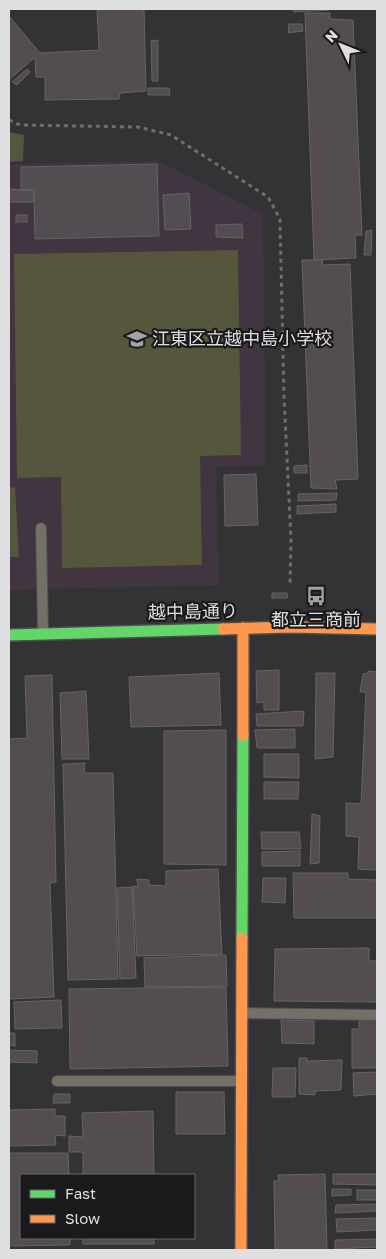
<svg xmlns="http://www.w3.org/2000/svg" width="386" height="1259" viewBox="0 0 386 1259" font-family="'Golos Text','Noto Sans JP',sans-serif">
<style>
.education{fill:#403541}
.green{fill:#55563c}
.building{fill:#534c50;stroke:#656465}
.lines{fill:none;stroke-linecap:round;stroke-linejoin:round}
.lane-casing{stroke:#4f4f51;stroke-width:12}
.fast-casing{stroke:#4f4f51;stroke-width:14}
.slow-casing{stroke:#4f4f51;stroke-width:14}
.path{stroke:#6f6e69;stroke-width:3;stroke-dasharray:4 4;stroke-linecap:butt}
.lane{stroke:#747067;stroke-width:10}
.fast{stroke:#63d668;stroke-width:11}
.slow{stroke:#ff974d;stroke-width:11}
.labels{text-anchor:middle;stroke-width:4.5;stroke-linejoin:round;paint-order:stroke}
.poi-label{font-size:18px;fill:#dfdfe1;stroke:#1a1a1c;text-anchor:start}
.street-label{font-size:18px;fill:#dfdfe1;stroke:#1a1a1c}
</style>
<rect width="100%" height="100%" fill="#333335"/>
<path class="education" d="M158 161 263 214 266 465 216 467 219 585 9 590V164Z"/>
<g class="green">
<path d="M9 132 24 135 23 161 9 162Z"/>
<path d="M238 250 241 455 200 456 202 565 62 568 61 477 17 478 14 254Z"/>
<path d="M15 487 19 557H9V488Z"/>
</g>
<g class="building">
<path d="M97 9H144L146 91 120 93 119 99 45 100V77H36L35 57 9 80V16L40 53 99 50Z"/>
<path d="M293 9H329V10L294 12Z"/>
<path d="M305 13H330V19L353 20 362 235H355L356 258 314 260Z"/>
<path d="M289 24H302L303 31 288 33Z"/>
<path d="M158 40V81H152L151 41Z"/>
<path d="M27 69 30 72 17 85 12 82Z"/>
<path d="M148 88H169L170 95H148Z"/>
<path d="M157 164 159 236 35 239 34 189 21 190V167Z"/>
<path d="M9 189 34 191V202H9Z"/>
<path d="M189 193 191 229 165 230 163 195Z"/>
<rect x="16" y="215" width="11" height="7"/>
<path d="M242 224 243 238 216 237V225Z"/>
<path d="M372 230 371 255H364L366 231Z"/>
<path d="M302 260H322L323 265 350 264 358 479 335 480 337 489 311 488Z"/>
<path d="M307 465V473H294V466Z"/>
<path d="M256 474 258 525 225 526 224 475Z"/>
<path d="M337 493 336 500 298 501V494Z"/>
<path d="M336 504V512L297 514V506Z"/>
<path d="M272 593H287L288 598H272Z"/>
<path d="M279 670V710H264V702L257 703 256 671Z"/>
<path d="M368 671 377 672V870L358 869 359 837 346 836V803L361 804 366 692H360L363 674 368 673Z"/>
<path d="M219 673 221 725 131 727 129 677Z"/>
<path d="M316 673H335L333 757 315 759Z"/>
<path d="M52 675 56 882 50 883 54 997 9 999V739L27 738 25 676Z"/>
<path d="M86 691 89 759H62L60 693Z"/>
<path d="M304 711 303 726H257L256 714Z"/>
<path d="M295 729V748H257L255 730Z"/>
<path d="M226 730V865L164 864V731Z"/>
<path d="M264 754H299V778L264 777Z"/>
<path d="M85 763 84 773H113L118 979 68 980 63 764Z"/>
<path d="M264 782H299L298 799H264Z"/>
<path d="M312 814 320 816 319 863 310 864Z"/>
<path d="M261 832H299L301 849H262Z"/>
<path d="M300 851V866H262V852Z"/>
<path d="M218 869 222 954 137 956 133 886 138 887 137 879 149 880V885L166 886V871Z"/>
<path d="M293 873H348V879L377 880V918H294Z"/>
<path d="M263 878H286L285 903 262 902Z"/>
<path d="M132 887 136 978 120 979 117 888Z"/>
<path d="M369 948V961H377V1002L274 1001 275 949Z"/>
<path d="M226 955 227 986 145 987 144 958Z"/>
<path d="M226 987 228 1066 70 1069 69 989Z"/>
<path d="M61 1000 62 1028 15 1029 14 1002Z"/>
<path d="M281 1020 314 1021V1044L282 1043Z"/>
<path d="M359 1020H377V1068H352V1029H359Z"/>
<path d="M9 1033H15V1046L9 1045Z"/>
<path d="M9 1050 37 1051V1063L9 1062Z"/>
<path d="M299 1058H307V1061L342 1060 341 1090 315 1091V1095L299 1094Z"/>
<path d="M273 1068H296L295 1097H272Z"/>
<path d="M377 1072V1094L354 1096 353 1073Z"/>
<path d="M176 1092H224L225 1134H176Z"/>
<path d="M54 1094H70V1103H53Z"/>
<path d="M55 1109V1116H65V1136L55 1135 56 1145 9 1146V1110Z"/>
<path d="M153 1111 154 1175H83V1152H69V1136L83 1137 82 1113Z"/>
<path d="M9 1153H68L69 1175H21V1238H70V1245L9 1246Z"/>
<path d="M325 1174 327 1250H275L274 1181H279L278 1175Z"/>
<path d="M333 1174H377V1185L333 1184Z"/>
<path d="M332 1189H351V1195L332 1196Z"/>
<rect x="357" y="1190" width="20" height="10"/>
<path d="M377 1204V1211L335 1213 336 1205Z"/>
<path d="M377 1218V1230L337 1232 336 1219Z"/>
<rect x="83" y="1238" width="71" height="6"/>
<path d="M377 1239V1247L335 1249V1240Z"/>
</g>
<g class="lines">
<defs>
<g id="lane">
<path d="M41 528 43 632"/>
<path d="M243 1013 377 1015"/>
<path d="M57 1081H241"/>
</g>
<g id="fast">
<path d="M9 635 223 629"/>
<path d="M242 938 243 735"/>
</g>
<g id="slow">
<path d="M223 629 292 627 377 629"/>
<path d="M243 735V628"/>
<path d="M241 1250 242 938"/>
</g>
</defs>
<use href="#lane" class="lane-casing"/>
<use href="#fast" class="fast-casing"/>
<use href="#slow" class="slow-casing"/>
<path class="path" d="M9 120 20 125 138 127 171 135 268 197 280 219 284 397 291 540 290 586"/>
<use href="#lane" class="lane"/>
<use href="#fast" class="fast"/>
<use href="#slow" class="slow"/>
</g>
<defs>
<symbol id="school-bare" viewBox="-9 -9 18 18"><path d="M0-5L7-2L0 1L-7-2ZM-4 1L0 2.5L4 1V4Q0 6-4 4Z" fill="#a3a3a5" stroke="#1a1a1c" stroke-width="2.5" paint-order="stroke"/></symbol>
<symbol id="bus-bare" viewBox="-9 -9 18 18"><path d="M-5-6H5V4H4V6H2V4H-2V6H-4V4H-5ZM-3.5-4V0h7V-4ZM-3.5 1.2v1.5H-2V1.2ZM2 1.2v1.5H3.5V1.2Z" fill="#a3a3a5" stroke="#1a1a1c" stroke-width="2.5" paint-order="stroke"/></symbol>
</defs>
<g fill-rule="evenodd">
<use href="#school-bare" x="123" y="325" width="28" height="28"/>
<use href="#bus-bare" x="302" y="582" width="28" height="28"/>
</g>
<g class="labels">
<g class="poi-label">
<text x="152" y="345">江東区立越中島小学校</text>
<text x="316" y="626" text-anchor="middle">都立三商前</text>
</g>
<g class="street-label">
<text transform="translate(193 612) rotate(-1)" y="6">越中島通り</text>
</g>
</g>
<rect width="386" height="1259" fill="none" stroke="#dfdfe1" stroke-width="20"/>
<rect x="20" y="1174" width="175" height="65" fill="#1a1a1c" stroke="#69696b"/>
<rect x="30" y="1190" width="25" height="8" fill="#63d668" stroke="#69696b"/>
<text x="65" y="1199" font-size="15" fill="#dfdfe1">Fast</text>
<rect x="30" y="1215" width="25" height="8" fill="#ff974d" stroke="#69696b"/>
<text x="65" y="1224" font-size="15" fill="#dfdfe1">Slow</text>
<g transform="translate(341 45) rotate(313)" stroke="#1a1a1c" stroke-width="4" paint-order="stroke">
<path d="M0-4L9 19L0 12L-9 19Z" fill="#dfdfe1"/>
<text y="-8" font-size="14" font-weight="bold" text-anchor="middle" fill="#dfdfe1">N</text>
</g>
</svg>
